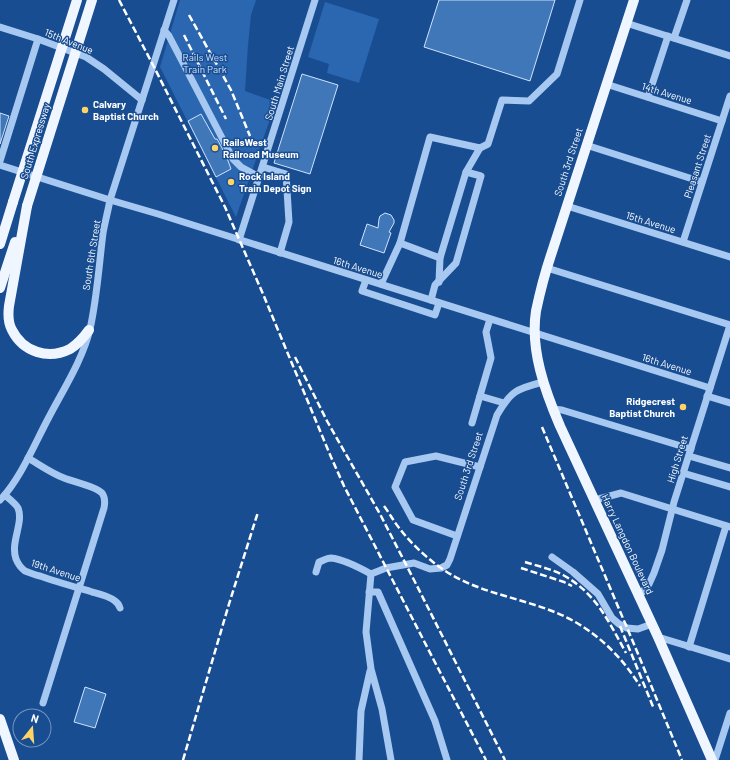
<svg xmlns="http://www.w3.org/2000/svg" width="730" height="760" viewBox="0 0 730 760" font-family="Barlow,sans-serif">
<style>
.green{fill:#2a67b0}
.building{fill:#4077b9;stroke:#cee2fb}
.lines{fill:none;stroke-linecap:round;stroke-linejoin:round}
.minor{stroke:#a7c8f0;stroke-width:7}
.major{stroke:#f0f6ff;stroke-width:10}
.rail{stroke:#fff;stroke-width:2.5;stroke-dasharray:7 3;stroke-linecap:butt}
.major-bridge{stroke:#f0f6ff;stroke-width:10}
.poi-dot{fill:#ffd366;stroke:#184d92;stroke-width:1.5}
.labels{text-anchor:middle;stroke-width:3;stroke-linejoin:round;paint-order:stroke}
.street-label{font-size:10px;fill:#fff;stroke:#184d92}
.park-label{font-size:10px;fill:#cee2fb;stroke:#184d92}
.poi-label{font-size:10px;font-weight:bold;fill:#fff;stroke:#184d92;text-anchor:start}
</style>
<rect width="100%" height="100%" fill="#184d92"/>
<g class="green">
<path d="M180 0H256L251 15 248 45 245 91 276 102 236 217 160 67Z"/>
<path d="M325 2 379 19 359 83 327 73 329 64 308 57Z"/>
</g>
<g class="building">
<path d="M439 0H555L530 81 424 47Z"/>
<path d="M302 74 338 85 310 174 274 163Z"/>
<path d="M0 113 9 116 0 144Z"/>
<path d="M201 114 215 139H217L221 146 227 158 231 169 216 177 188 121Z"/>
<path d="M385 213 391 215 394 220V223L389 232 391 233 384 253 360 245 367 224 378 228 379 219 380 216Z"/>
<path d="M85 687 106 694 95 728 74 722Z"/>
</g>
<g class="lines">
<g class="minor">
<path d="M626 23 730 56"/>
<path d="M0 27 38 39 86 57 104 69 142 100"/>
<path d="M164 30 169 36 233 159 241 167 259 177"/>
<path d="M674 38 687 0"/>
<path d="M606 84 722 121"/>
<path d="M648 97 668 36"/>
<path d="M586 145 702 182"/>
<path d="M0 161 38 39"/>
<path d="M0 165 110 200 158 214 710 388"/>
<path d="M263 167 286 174 289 222 280 253"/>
<path d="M567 206 730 257"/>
<path d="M239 240 315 0"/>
<path d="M683 242 730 96"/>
<path d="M400 243 440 258"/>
<path d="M547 268 730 325"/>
<path d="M366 280 362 291 435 315 439 303"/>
<path d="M439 282 440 258 466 172"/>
<path d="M381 284 400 243 430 137 480 148 488 144 502 100 529 101 557 74 580 0"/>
<path d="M431 300 435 285 456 263 481 176 466 172 480 148"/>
<path d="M480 396 504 403"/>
<path d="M707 396 730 403"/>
<path d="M552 409 562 410 691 449"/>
<path d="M472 423 491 358 486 332 490 319"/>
<path d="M689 456 730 468"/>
<path d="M28 458C40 465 51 473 64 478 74 482 95 486 102 493 105 497 105 503 104 508L43 703"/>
<path d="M683 473 730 487"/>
<path d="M5 495C9 499 15 503 18 508 24 523 10 542 16 559 18 564 21 568 25 571 30 573 35 575 40 576 57 582 75 587 92 592 100 594 109 596 115 601 118 603 119 605 120 608"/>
<path d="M0 500C20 480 35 443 49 417 63 390 83 359 90 329 97 298 99 265 103 233 105 222 108 211 110 200L174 0"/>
<path d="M595 500 621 493 730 527"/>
<path d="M457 536 413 520 395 487 405 462 436 456 480 467"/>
<path d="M552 557 573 572 598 594 612 618 619 624 627 628 638 629 652 624"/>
<path d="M316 572 319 562C322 561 327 558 331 558 342 559 362 569 371 574"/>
<path d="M369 592H378L435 721 447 760"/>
<path d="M639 596 649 584 654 573 662 550 674 502 730 325"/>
<path d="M658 637 730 659"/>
<path d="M689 647 726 526"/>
<path d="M359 760 361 711 370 671"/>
<path d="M391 760 382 709 371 669 366 632 371 574 386 568 414 563 430 569 441 568 447 565 450 559 497 415C511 391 516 389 543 382"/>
<path d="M715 760 730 713"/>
</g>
<g class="major">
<path d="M634 0 551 255C545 273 540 292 536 311 530 350 545 391 560 426L658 637 712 760"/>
<path d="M27 206 9 306C8 314 8 323 12 330 23 352 48 360 70 349 78 344 84 337 89 330"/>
<path d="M0 244 13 202"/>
<path d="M0 288 15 242"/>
<path d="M0 719 14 760"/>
</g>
<g class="rail">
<path d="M119 0 153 65 225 207 263 294 331 457 344 486 440 672 486 760"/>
<path d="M189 15 231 90 250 136"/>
<path d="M184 35 226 119"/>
<path d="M295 357 327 421 380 514 414 580 505 760"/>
<path d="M542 427 636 649 682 760"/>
<path d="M384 506C390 514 394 522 400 529 412 545 434 565 452 575 483 593 519 598 552 611 589 625 619 652 640 686"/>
<path d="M525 562C538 566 551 569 563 575 596 593 609 622 626 653"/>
<path d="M521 568 564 582 572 586"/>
<path d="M620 626 654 709"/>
<path d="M183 760 229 604 258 512"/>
</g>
<g class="major-bridge">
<path d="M13 202 77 0"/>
<path d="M27 206 92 0"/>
</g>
</g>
<g class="poi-dot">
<circle cx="85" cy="110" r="4"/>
<circle cx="215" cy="148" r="4"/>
<circle cx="231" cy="182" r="4"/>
<circle cx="683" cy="407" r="4"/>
</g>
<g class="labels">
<g class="street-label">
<text transform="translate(69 41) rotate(22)" y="4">15th Avenue</text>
<text transform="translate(279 83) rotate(-73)" y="4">South Main Street</text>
<text transform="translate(667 93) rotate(17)" y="4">14th Avenue</text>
<text transform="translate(35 141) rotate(-73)" y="4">South Expressway</text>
<text transform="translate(568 162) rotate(-72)" y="4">South 3rd Street</text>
<text transform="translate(697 166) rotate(-72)" y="4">Pleasant Street</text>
<text transform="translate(651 222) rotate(17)" y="4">15th Avenue</text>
<text transform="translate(91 255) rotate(-81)" y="4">South 6th Street</text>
<text transform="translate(358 267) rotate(17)" y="4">16th Avenue</text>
<text transform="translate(667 364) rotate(17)" y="4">16th Avenue</text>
<text transform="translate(677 459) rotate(-73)" y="4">High Street</text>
<text transform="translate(468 466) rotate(-72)" y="4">South 3rd Street</text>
<text transform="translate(628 544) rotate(65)" y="4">Harry Langdon Boulevard</text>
<text transform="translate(56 570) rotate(18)" y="4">19th Avenue</text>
</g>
<g class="park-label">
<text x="205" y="61">Rails West<tspan x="205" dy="12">Train Park</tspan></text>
</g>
<g class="poi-label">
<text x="93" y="108">Calvary<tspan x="93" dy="12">Baptist Church</tspan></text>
<text x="223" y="146">RailsWest<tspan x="223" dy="12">Railroad Museum</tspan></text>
<text x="239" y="180">Rock Island<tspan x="239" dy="12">Train Depot Sign</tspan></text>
<text x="675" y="405" text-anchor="end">Ridgecrest<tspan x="675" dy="12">Baptist Church</tspan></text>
</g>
</g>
<g transform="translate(32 728) rotate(17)"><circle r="19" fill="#184d92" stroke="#7494be"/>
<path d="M0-3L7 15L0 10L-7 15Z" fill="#ffd366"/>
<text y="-6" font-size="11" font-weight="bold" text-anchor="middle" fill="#ffffff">N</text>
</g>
</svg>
